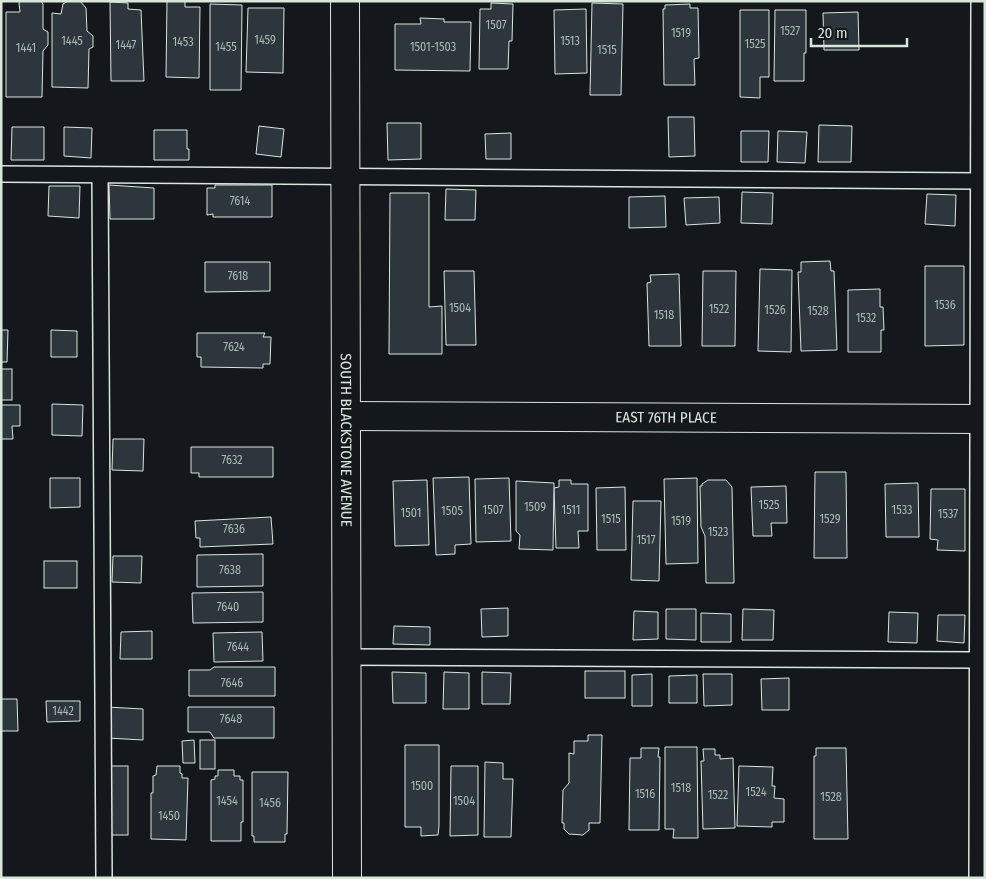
<svg xmlns="http://www.w3.org/2000/svg" width="986" height="879" viewBox="0 0 986 879" font-family="'Fira Sans Condensed',sans-serif">
<style>
.building{fill:#2c363c;stroke:#d8e6dc}
.lines{fill:none;stroke-linecap:round;stroke-linejoin:round}
.service-casing{stroke:#d8e6dc;stroke-width:18}
.minor-casing{stroke:#d8e6dc;stroke-width:30}
.service{stroke:#14181c;stroke-width:15}
.minor{stroke:#14181c;stroke-width:28}
.labels{text-anchor:middle;stroke-width:4;stroke-linejoin:round;paint-order:stroke}
.number-label{font-size:12px;fill:#adbab4}
.street-label{font-size:15px;fill:#d8e6dc;stroke:#14181c}
</style>
<rect width="100%" height="100%" fill="#14181c"/>
<g class="building">
<path d="M20 1H41L43 4V29L48 32V45L43 51 42 97H6V12H20L19 3Z"/>
<path d="M68 1H80L86 8 87 31 93 36V47L89 49 88 88 52 87V13L61 14 63 4Z"/>
<path d="M167 1H185V7H200L199 78 166 77Z"/>
<path d="M110 2 128 3V9L141 10 144 81H111Z"/>
<path d="M491 3 513 4 512 41H509L508 69H479L480 9H491Z"/>
<path d="M592 3 623 4 621 95H590Z"/>
<path d="M210 4 242 5 241 90H210Z"/>
<path d="M690 4V8H698L699 58 694 59 695 85H664L663 9H665V5Z"/>
<path d="M248 8H284L283 73 246 72Z"/>
<path d="M586 9 587 73 555 74 554 10Z"/>
<path d="M740 10H769V77H760V98L740 97Z"/>
<path d="M775 10H806V53H804V81H774Z"/>
<path d="M858 12 859 50H824L823 13Z"/>
<path d="M420 18 444 19V22H471L470 71 395 70V24H421Z"/>
<path d="M668 117H694L695 156 669 157Z"/>
<path d="M387 123H421V159L388 160Z"/>
<path d="M819 125 852 126 851 162H818Z"/>
<path d="M259 126 284 129 281 157 256 154Z"/>
<path d="M12 127H44V160H11Z"/>
<path d="M64 127 92 128 91 158 64 156Z"/>
<path d="M154 130H187V149H189V160H154Z"/>
<path d="M741 131H769L768 162H741Z"/>
<path d="M778 131 807 132 805 163 777 162Z"/>
<path d="M511 133V159H486L485 134Z"/>
<path d="M109 185 154 188V219H110Z"/>
<path d="M215 185H272V217H213V214L207 215V188H215Z"/>
<path d="M49 186H80L79 218 48 216Z"/>
<path d="M446 189 476 190 475 220H445Z"/>
<path d="M742 192 773 193 772 224 741 223Z"/>
<path d="M390 193H429V307L442 306V354H389Z"/>
<path d="M927 194 956 195 955 226 925 224Z"/>
<path d="M665 196 666 227 629 228V197Z"/>
<path d="M719 197 720 223 686 225 684 198Z"/>
<path d="M830 261 831 271H834L837 350 801 351 798 272H801V262Z"/>
<path d="M205 262H270V291L205 292Z"/>
<path d="M925 266H964V345L925 346Z"/>
<path d="M760 269 792 270 791 352 758 351Z"/>
<path d="M444 271H474L476 345H446Z"/>
<path d="M703 271H736L735 346H702Z"/>
<path d="M679 274 681 346H649L647 283 651 282 650 275Z"/>
<path d="M880 289V307H883L884 330H881V352H848V290Z"/>
<path d="M1 330H8L7 362H1Z"/>
<path d="M51 330 77 331V357H51Z"/>
<path d="M197 333H265L263 337H271L270 364H263V368L201 367V357H197Z"/>
<rect x="1" y="369" width="11" height="31"/>
<path d="M52 404 83 405 82 436 52 435Z"/>
<path d="M1 405H20V426H12L13 439H1Z"/>
<path d="M113 439H144L143 471 112 470Z"/>
<path d="M191 447H273V477H199V473H191Z"/>
<path d="M815 472H846L847 558H814Z"/>
<path d="M469 477 471 544 455 545V554L436 555 433 478Z"/>
<path d="M50 478H80V507L50 508Z"/>
<path d="M509 478 511 541 476 542 475 479Z"/>
<path d="M697 478 698 563 666 564 664 479Z"/>
<path d="M427 480 429 545 395 546 393 481Z"/>
<path d="M559 480H571V484H588V531H578L579 548H556L554 488 559 487Z"/>
<path d="M708 480H726L732 487 734 583H706L705 536 701 527 700 486H702V484Z"/>
<path d="M516 481 554 483 553 550 519 549 520 535 516 531Z"/>
<path d="M918 483 919 537H886L885 484Z"/>
<path d="M786 486 787 523H771L772 536H753L751 487Z"/>
<path d="M625 487 626 550H597L596 488Z"/>
<path d="M931 489H965V551L937 550 938 540 930 539Z"/>
<path d="M633 501H661L659 581 631 580Z"/>
<path d="M271 517 273 544 200 547V538H196L195 521Z"/>
<path d="M263 554V586L197 587V555Z"/>
<path d="M113 556H142L141 583 112 582Z"/>
<rect x="44" y="561" width="33" height="27"/>
<path d="M263 592V622L193 623 192 593Z"/>
<path d="M508 608V636L482 637 481 609Z"/>
<path d="M666 609H696V640L666 639Z"/>
<path d="M743 609 774 610 773 640H742Z"/>
<path d="M634 611 658 612V639L633 640Z"/>
<path d="M889 612 918 613 917 643 888 642Z"/>
<path d="M701 613 731 614V642H701Z"/>
<path d="M938 615H965L964 643 937 641Z"/>
<path d="M394 626 430 627V645L393 644Z"/>
<path d="M152 631V659H120L121 632Z"/>
<path d="M262 632 263 661 214 662 213 633Z"/>
<path d="M214 667H275V696H189V670H210Z"/>
<rect x="585" y="671" width="40" height="27"/>
<path d="M392 672 426 673V703H393Z"/>
<path d="M444 672 469 673V709H443Z"/>
<path d="M482 672 511 673 510 704H482Z"/>
<path d="M652 674V706H632V675Z"/>
<path d="M703 674H732V705L704 706Z"/>
<path d="M697 675V703H669V676Z"/>
<path d="M789 678V710H762L761 679Z"/>
<path d="M1 699H17L18 731H1Z"/>
<path d="M46 701H80V721L47 722Z"/>
<path d="M107 707 143 709V740L107 738Z"/>
<path d="M188 707H274V738H214L210 732H188Z"/>
<path d="M588 735H602L600 823H589V830L583 835 569 834 564 829V823H562L563 790 569 783V753L574 754V741H588Z"/>
<path d="M194 740 195 763H183L182 741Z"/>
<rect x="200" y="740" width="15" height="29"/>
<path d="M405 745H439V826L438 835 421 836V827H405Z"/>
<path d="M665 747H697L698 838H673L674 829H665Z"/>
<path d="M641 748H659L658 757H660L659 830H629L630 758H641Z"/>
<path d="M816 748H846L848 839H814V756H816Z"/>
<path d="M703 749H715V755H720V759L733 758 735 828 703 829 701 761H704Z"/>
<path d="M485 762 503 763V779H513L511 837H484Z"/>
<rect x="105" y="766" width="23" height="69"/>
<path d="M157 766H180V773L182 774V778H188L186 840 151 839V793H153V776L156 775Z"/>
<path d="M451 766H478V835L450 836Z"/>
<path d="M739 766 773 767 772 786H775L774 798 784 799V822H772V827L737 826Z"/>
<path d="M218 770H234V776H240V780H243V822H241V841H211V780L215 779V776H218Z"/>
<path d="M252 772H288L287 834H285V842H254V836H252Z"/>
</g>
<g class="lines">
<defs>
<g id="service">
<path d="M1 174 979 181"/>
<path d="M100 175 104 878"/>
<path d="M347 657 977 660"/>
<path d="M977 878 979 1"/>
</g>
<g id="minor">
<path id="s1" d="M345 1 347 878"/>
<path id="s2" d="M346 416 985 419"/>
</g>
</defs>
<use href="#service" class="service-casing"/>
<use href="#minor" class="minor-casing"/>
<use href="#service" class="service"/>
<use href="#minor" class="minor"/>
</g>
<g class="labels">
<g class="number-label">
<text x="496" y="29">1507</text>
<text x="790" y="35">1527</text>
<text x="681" y="37">1519</text>
<text x="265" y="44">1459</text>
<text x="72" y="45">1445</text>
<text x="570" y="45">1513</text>
<text x="183" y="46">1453</text>
<text x="755" y="48">1525</text>
<text x="126" y="49">1447</text>
<text x="226" y="51">1455</text>
<text x="433" y="51">1501-1503</text>
<text x="26" y="52">1441</text>
<text x="607" y="54">1515</text>
<text x="240" y="205">7614</text>
<text x="238" y="280">7618</text>
<text x="945" y="309">1536</text>
<text x="460" y="312">1504</text>
<text x="719" y="313">1522</text>
<text x="775" y="314">1526</text>
<text x="818" y="315">1528</text>
<text x="664" y="319">1518</text>
<text x="866" y="322">1532</text>
<text x="234" y="351">7624</text>
<text x="232" y="464">7632</text>
<text x="769" y="509">1525</text>
<text x="535" y="511">1509</text>
<text x="493" y="514">1507</text>
<text x="571" y="514">1511</text>
<text x="902" y="514">1533</text>
<text x="452" y="515">1505</text>
<text x="411" y="517">1501</text>
<text x="948" y="518">1537</text>
<text x="611" y="523">1515</text>
<text x="830" y="523">1529</text>
<text x="681" y="525">1519</text>
<text x="234" y="533">7636</text>
<text x="718" y="536">1523</text>
<text x="646" y="544">1517</text>
<text x="230" y="574">7638</text>
<text x="228" y="611">7640</text>
<text x="238" y="651">7644</text>
<text x="232" y="687">7646</text>
<text x="63" y="715">1442</text>
<text x="231" y="723">7648</text>
<text x="422" y="790">1500</text>
<text x="681" y="792">1518</text>
<text x="756" y="796">1524</text>
<text x="645" y="798">1516</text>
<text x="718" y="799">1522</text>
<text x="831" y="801">1528</text>
<text x="227" y="805">1454</text>
<text x="464" y="805">1504</text>
<text x="270" y="807">1456</text>
<text x="169" y="820">1450</text>
</g>
<g class="street-label">
<text dy="5" stroke="none"><textPath href="#s2" startOffset="320">EAST 76TH PLACE</textPath></text>
<text dy="5" stroke="none"><textPath href="#s1" startOffset="439">SOUTH BLACKSTONE AVENUE</textPath></text>
</g>
</g>
<rect width="986" height="879" fill="none" stroke="#d8e6dc" stroke-width="5"/>
<path d="M811 38v8h96v-8" fill="none" stroke="#d8e6dc" stroke-width="2.5"/>
<text x="818" y="38" font-size="15" fill="#d8e6dc" stroke="#14181c" stroke-width="4" paint-order="stroke">20 m</text>
</svg>
